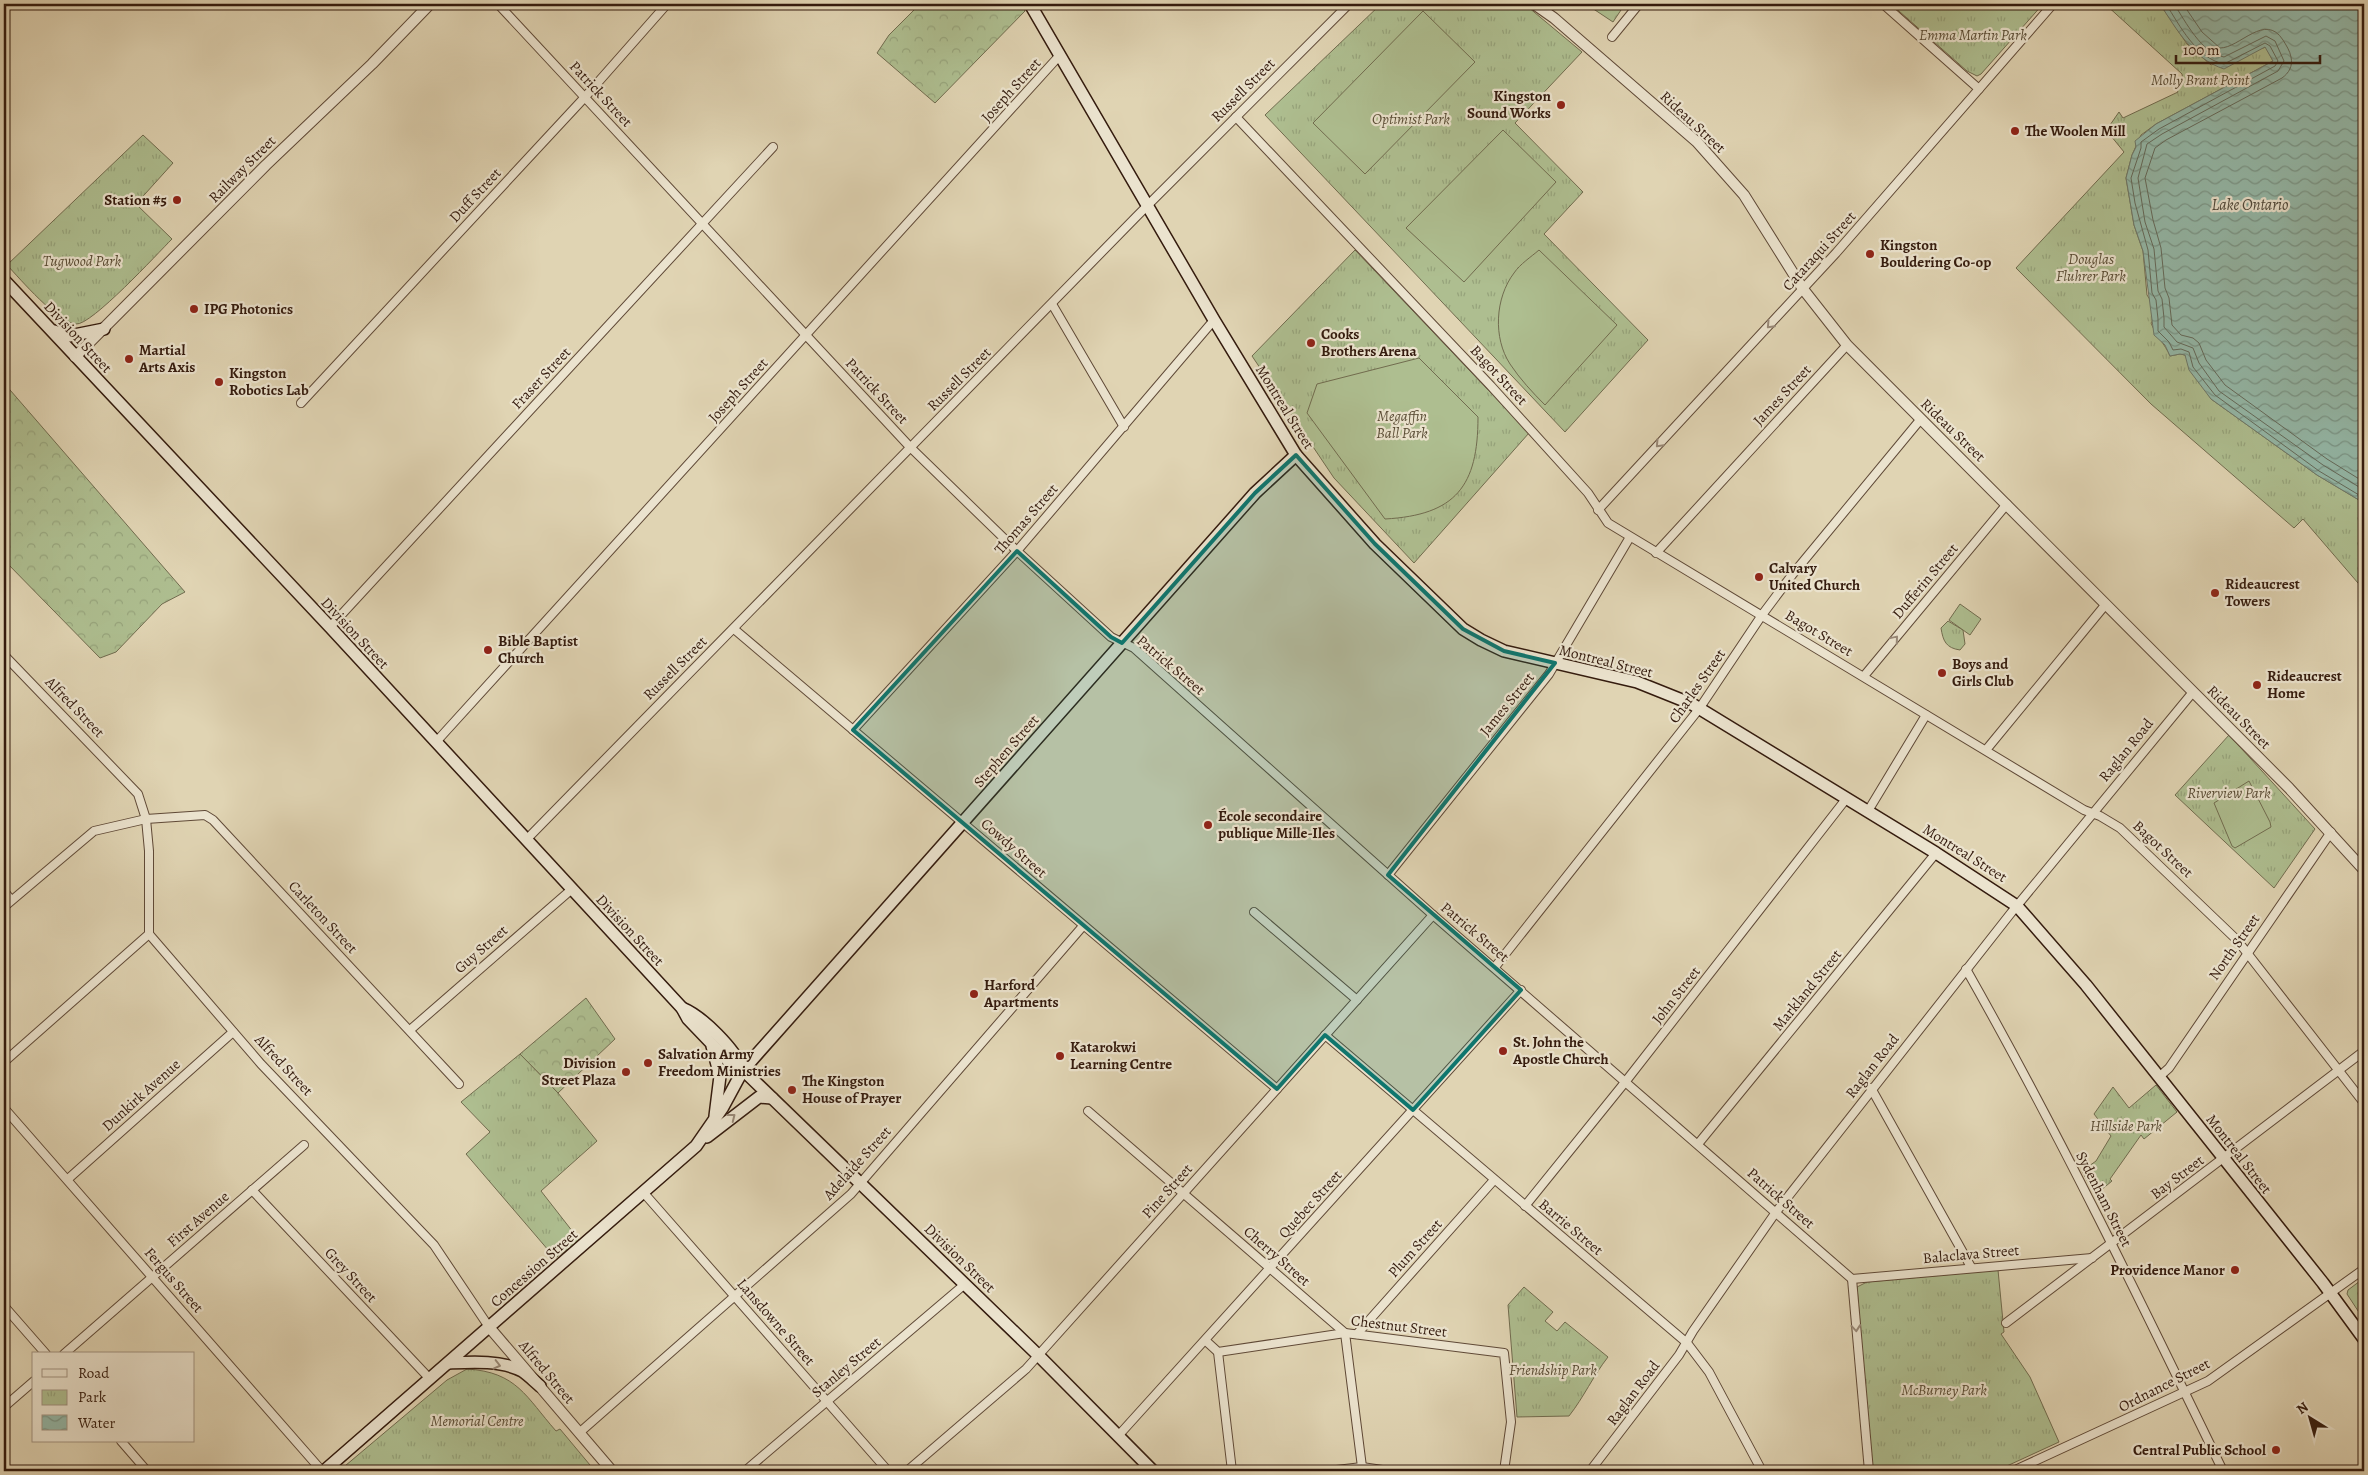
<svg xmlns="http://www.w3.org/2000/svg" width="2368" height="1475" viewBox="0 0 2368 1475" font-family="Alegreya,serif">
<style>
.forest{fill:url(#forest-crowns);stroke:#716c4f}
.park{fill:url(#park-tufts);stroke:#716c4f}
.garden{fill:#aebe90;stroke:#716c4f}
.water{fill:url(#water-waves);stroke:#6e796a}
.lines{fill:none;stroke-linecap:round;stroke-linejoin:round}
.shore{stroke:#646a5b;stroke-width:1}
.minor-casing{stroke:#5f4937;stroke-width:10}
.tertiary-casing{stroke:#5f4937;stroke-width:12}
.secondary-casing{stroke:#341b0e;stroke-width:14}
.minor{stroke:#ebe3ce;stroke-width:8}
.tertiary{stroke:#ebe3ce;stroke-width:10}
.secondary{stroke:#ebe3ce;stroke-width:11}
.oneway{stroke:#998978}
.marked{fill:#0f766e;fill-opacity:0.2;stroke:#0f766e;stroke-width:4;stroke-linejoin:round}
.poi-dot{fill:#8f2418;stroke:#ebe3ce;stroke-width:2}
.labels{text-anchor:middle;stroke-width:4.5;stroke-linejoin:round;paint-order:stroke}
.park-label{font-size:15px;font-style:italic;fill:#594c35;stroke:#ebe3ce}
.street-label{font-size:15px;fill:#341b0e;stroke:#ebe3ce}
.poi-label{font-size:15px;font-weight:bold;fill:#341b0e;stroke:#ebe3ce;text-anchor:start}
.water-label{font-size:16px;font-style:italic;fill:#514a3c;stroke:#ebe3ce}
</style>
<defs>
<pattern id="forest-crowns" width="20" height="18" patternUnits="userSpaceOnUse" patternTransform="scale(1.25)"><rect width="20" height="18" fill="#aebe90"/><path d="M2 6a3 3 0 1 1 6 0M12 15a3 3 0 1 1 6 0" fill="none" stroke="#96a37b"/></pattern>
<pattern id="park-tufts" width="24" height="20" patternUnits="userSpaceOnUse" patternTransform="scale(1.25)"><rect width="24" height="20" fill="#aebe90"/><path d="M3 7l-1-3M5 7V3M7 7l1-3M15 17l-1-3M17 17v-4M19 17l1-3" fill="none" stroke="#96a37b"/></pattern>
<pattern id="water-waves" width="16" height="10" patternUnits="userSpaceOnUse" patternTransform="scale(1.25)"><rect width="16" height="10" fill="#94b8a8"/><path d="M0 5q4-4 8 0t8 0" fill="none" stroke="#7a9587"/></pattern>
</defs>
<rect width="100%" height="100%" fill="#e0d4b3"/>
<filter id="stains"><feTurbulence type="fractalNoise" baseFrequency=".004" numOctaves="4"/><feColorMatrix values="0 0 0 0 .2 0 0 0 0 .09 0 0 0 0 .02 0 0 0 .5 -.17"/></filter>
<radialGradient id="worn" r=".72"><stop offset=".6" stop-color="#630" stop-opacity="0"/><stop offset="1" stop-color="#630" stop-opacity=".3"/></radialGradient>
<g class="forest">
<path d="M920 4H1021L1025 11 935 103 877 53 889 35Z"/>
<path d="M1586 4H1625L1613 22Z"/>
<path d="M4 383 185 592 162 604 116 652 100 658 4 560Z"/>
<path d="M586 998 615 1039 558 1093 520 1054Z"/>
</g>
<g class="park">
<path d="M1381 4H1521L1528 7 1582 52 1515 123 1583 192 1544 234 1648 340 1565 432 1265 115Z"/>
<path d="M1891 4H2043L1981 74 1977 76 1967 71Z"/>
<path d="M2105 4H2160L2187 44 2211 65 2266 47 2273 61 2156 124 2141 135 2132 155 2126 178 2134 225 2143 251 2147 295 2151 301 2153 320 2151 323C2156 336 2165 344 2170 356L2180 354 2185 355 2211 399 2317 475 2364 503V590L2303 519 2294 528 2151 404 2016 268 2124 152 2111 136 2114 132 2110 125 2119 112 2123 118 2178 92 2176 88 2183 81 2182 74Z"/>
<path d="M143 135 173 163 136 204 172 239C158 253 91 326 76 324 57 322 21 280 7 265Z"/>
<path d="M1355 250 1529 433 1414 563 1334 478 1252 356Z"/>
<path d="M1948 621 1963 630 1965 644 1960 650C1946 648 1943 641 1941 628Z"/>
<path d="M2229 735 2315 829 2274 888 2175 795Z"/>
<path d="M520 1054 558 1093 597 1141 541 1191 580 1241 555 1258 466 1154 490 1132 461 1102Z"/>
<path d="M2156 1085 2177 1112 2144 1139 2141 1135 2110 1179 2112 1181 2095 1195 2082 1171 2096 1161 2111 1136 2094 1114 2113 1087 2129 1108Z"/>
<path d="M1998 1270 2004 1332 2001 1334 2030 1377 2059 1442 1996 1471H1872L1857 1287 1867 1282Z"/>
<path d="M2364 1278V1320L2347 1294 2348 1290Z"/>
<path d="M1524 1287 1553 1312 1545 1321 1557 1331 1565 1322 1608 1357C1593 1376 1584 1397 1569 1416L1517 1417 1508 1305Z"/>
<path d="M467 1369C517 1372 526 1397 556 1431L560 1429 595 1471H339L447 1380Z"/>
</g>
<g class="garden">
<path d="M1423 11 1475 62 1365 174 1313 123Z"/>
<path d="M1503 130 1556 182 1464 282 1406 228Z"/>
<path d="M1539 250 1617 325 1545 405C1532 392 1520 379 1510 364 1493 338 1495 298 1514 273 1520 264 1531 257 1539 250Z"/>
<path d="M1419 358 1478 417C1478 486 1456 515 1385 519L1307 413 1317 384Z"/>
<path d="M1960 604 1981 619 1970 635 1949 620Z"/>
<path d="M2249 781 2270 822 2271 827 2235 848 2232 846 2214 803Z"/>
</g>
<path class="water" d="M2160 4H2364V503L2317 475 2211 399 2189 370 2185 355 2180 354 2170 356 2165 345 2154 335 2143 251 2134 225 2126 178 2132 155 2136 147 2135 141 2156 124 2273 61 2265 47 2224 69C2193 59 2177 30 2160 4Z"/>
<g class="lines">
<g class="shore">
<path d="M2166 4C2180 26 2196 58 2224 64L2265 43 2270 46 2278 61 2275 66 2159 129 2141 142V148L2131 178 2135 203 2148 250 2152 293 2156 300 2158 319V331L2169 342 2173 350 2181 349 2189 352 2193 367 2215 395 2319 471 2364 498"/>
<path d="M2174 4C2186 22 2201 53 2224 57L2266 36 2275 41 2284 61 2278 71 2162 134 2147 144 2138 178 2145 222 2154 249 2158 291 2162 299 2164 318V327L2177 342 2193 348 2199 363 2219 391 2323 465 2364 490"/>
<path d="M2183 4 2202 32 2220 48C2240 48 2265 12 2283 40 2286 45 2290 51 2291 57 2293 66 2289 73 2282 78L2166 140 2155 148 2145 178 2153 220 2161 248 2165 288 2169 298 2172 325 2181 335 2193 338 2199 343 2206 360 2225 385 2327 459 2364 482"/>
</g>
<defs>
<g id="minor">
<path d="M498 4 910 447 1017 551 1111 637 1134 648 1433 915 1852 1279"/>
<path d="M1883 4 1979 89"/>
<path d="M1612 37 1639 4"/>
<path d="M1236 117 1491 386 1588 493 1608 523 2084 810 2100 816 2120 828 2237 940 2364 1103"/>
<path d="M1052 304 1124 427"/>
<path d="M301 403 585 97 667 4"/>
<path d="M1598 510 1836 253 2053 4"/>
<path d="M1656 553 1847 345"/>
<path d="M330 627 773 147"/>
<path d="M734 629 1277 1089"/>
<path d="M4 655 138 794 146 819 149 851V934L261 1064 434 1245 489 1327"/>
<path d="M1864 676 2007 504"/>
<path d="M853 730 1017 551 1214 320"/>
<path d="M436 742 1060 55"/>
<path d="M1986 750 2106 604"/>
<path d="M1868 811 1926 715"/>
<path d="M527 839 1137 216 1349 4"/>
<path d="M1388 875 1549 674 1630 537"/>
<path d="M4 891 11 900"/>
<path d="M4 907 94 831 146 819 205 815 213 820 459 1084"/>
<path d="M1254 912 1357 1000"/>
<path d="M1495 967 1699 709 1762 615 1792 575 1920 420"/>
<path d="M1966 969C2059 1133 2141 1302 2223 1471"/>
<path d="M410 1030 572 889"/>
<path d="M1325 1035 1687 1343 1709 1372 1762 1471"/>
<path d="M4 1062 149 934"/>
<path d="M2159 1077 2169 1068 2331 832"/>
<path d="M1871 1088 1971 1267"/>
<path d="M4 1108 322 1471"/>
<path d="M1088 1111 1345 1333 1362 1467"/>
<path d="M1698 1144 1936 853"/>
<path d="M68 1179 233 1032"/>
<path d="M252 1190 430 1379"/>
<path d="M643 1192 888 1471"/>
<path d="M1525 1206 1626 1081 1846 799"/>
<path d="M1852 1279 2092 1258"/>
<path d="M1852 1279 1869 1471"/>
<path d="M4 1306 46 1354"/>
<path d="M2006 1323 2364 1051"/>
<path d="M1357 1334 1494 1180"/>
<path d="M1206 1341 1218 1352 1345 1333 1504 1353 1511 1422 1504 1471"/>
<path d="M1218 1352 1232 1471"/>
<path d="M64 1354 304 1145"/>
<path d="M4 1407 34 1381"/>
<path d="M579 1433 851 1194 1083 926"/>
<path d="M1118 1436 1521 990"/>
<path d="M121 1441 147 1471"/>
<path d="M745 1471 965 1284"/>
<path d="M907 1471 1026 1369 1433 915"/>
<path d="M1328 1471 1362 1467 1389 1471"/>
<path d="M1590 1471 1679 1355 1693 1331 1776 1212 2011 913 2193 692"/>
<path d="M2013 1471 2208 1381 2364 1269"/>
</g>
<g id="tertiary">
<path d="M1534 4 1554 18 1697 142 1744 195 1803 289 1847 345 2289 788 2364 870"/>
<path d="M75 357 266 165 372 64 430 4"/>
<path d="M489 1327 612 1471"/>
</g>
<g id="secondary">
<path d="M1030 4 1214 320 1296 455 1375 544 1463 629 1481 640 1504 651 1637 682 1692 704 1936 853 2017 906 2086 985 2323 1283 2364 1339"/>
<path d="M4 280 330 627 682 1008 688 1019 733 1066 743 1070 1038 1355 1153 1471"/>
<path d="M54 331 69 336 104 329"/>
<path d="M682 1008C702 1016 735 1049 743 1070"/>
<path d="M712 1046 720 1076 715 1116"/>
<path d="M707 1137 759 1097 772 1098"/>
<path d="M449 1363C471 1362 501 1360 522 1371 528 1375 534 1381 540 1386"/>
<path d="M324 1471 696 1146 723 1107 743 1070 1255 493 1296 455"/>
</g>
</defs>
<use href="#minor" class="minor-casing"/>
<use href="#tertiary" class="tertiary-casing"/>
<use href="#secondary" class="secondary-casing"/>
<use href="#minor" class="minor"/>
<use href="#tertiary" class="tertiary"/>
<use href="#secondary" class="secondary"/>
</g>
<defs><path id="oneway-chevron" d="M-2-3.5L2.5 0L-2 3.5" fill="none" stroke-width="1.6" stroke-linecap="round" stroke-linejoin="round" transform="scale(1.25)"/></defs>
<g class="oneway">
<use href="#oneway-chevron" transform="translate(1770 325) rotate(133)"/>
<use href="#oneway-chevron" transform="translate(1659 444) rotate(133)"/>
<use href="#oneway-chevron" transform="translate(1895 639) rotate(-50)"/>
<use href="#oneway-chevron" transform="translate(732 1117) rotate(-38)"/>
<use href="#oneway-chevron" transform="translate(1856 1328) rotate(85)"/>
<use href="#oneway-chevron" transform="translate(497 1365) rotate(14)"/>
</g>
<path class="marked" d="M1296 455 1375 544 1463 629 1504 651 1555 663 1388 875 1521 990 1413 1110 1325 1035 1277 1089 853 730 1017 551 1111 637 1122 643 1255 493Z"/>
<g class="poi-dot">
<circle cx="1561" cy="105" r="5"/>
<circle cx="2015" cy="131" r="5"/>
<circle cx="177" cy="200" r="5"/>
<circle cx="1870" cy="254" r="5"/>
<circle cx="194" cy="309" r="5"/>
<circle cx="1311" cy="343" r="5"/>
<circle cx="129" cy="359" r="5"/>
<circle cx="219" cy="382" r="5"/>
<circle cx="1759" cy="577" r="5"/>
<circle cx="2215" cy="593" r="5"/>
<circle cx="488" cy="650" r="5"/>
<circle cx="1942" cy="673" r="5"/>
<circle cx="2257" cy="685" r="5"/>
<circle cx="1208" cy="825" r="5"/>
<circle cx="974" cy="994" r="5"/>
<circle cx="1503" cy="1051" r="5"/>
<circle cx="1060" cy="1056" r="5"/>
<circle cx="648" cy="1063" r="5"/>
<circle cx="626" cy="1072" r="5"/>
<circle cx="792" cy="1090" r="5"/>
<circle cx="2235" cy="1270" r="5"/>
<circle cx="2276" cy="1450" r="5"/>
</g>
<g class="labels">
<g class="park-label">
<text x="1973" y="40">Emma Martin Park</text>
<text x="2200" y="85">Molly Brant Point</text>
<text x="1411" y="124">Optimist Park</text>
<text x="2091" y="264">Douglas<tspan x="2091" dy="17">Fluhrer Park</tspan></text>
<text x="82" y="266">Tugwood Park</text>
<text x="1402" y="421">Megaffin<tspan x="1402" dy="17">Ball Park</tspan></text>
<text x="2229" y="798">Riverview Park</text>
<text x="2126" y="1131">Hillside Park</text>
<text x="1553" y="1375">Friendship Park</text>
<text x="1944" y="1395">McBurney Park</text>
<text x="477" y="1426">Memorial Centre</text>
</g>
<g class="street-label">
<text transform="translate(1011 90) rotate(-48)" y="5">Joseph Street</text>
<text transform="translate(1243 90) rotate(-45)" y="5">Russell Street</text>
<text transform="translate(601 94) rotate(47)" y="5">Patrick Street</text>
<text transform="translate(1693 122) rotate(43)" y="5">Rideau Street</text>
<text transform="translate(242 169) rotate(-45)" y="5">Railway Street</text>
<text transform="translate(475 195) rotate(-47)" y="5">Duff Street</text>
<text transform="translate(1819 251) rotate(-48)" y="5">Cataraqui Street</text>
<text transform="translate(78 337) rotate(47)" y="5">Division Street</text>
<text transform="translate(1499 375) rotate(47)" y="5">Bagot Street</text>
<text transform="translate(541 378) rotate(-47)" y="5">Fraser Street</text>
<text transform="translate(959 379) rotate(-45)" y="5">Russell Street</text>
<text transform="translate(738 390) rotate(-48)" y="5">Joseph Street</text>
<text transform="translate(877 391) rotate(47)" y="5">Patrick Street</text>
<text transform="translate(1782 395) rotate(-47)" y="5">James Street</text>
<text transform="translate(1285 407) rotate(58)" y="5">Montreal Street</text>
<text transform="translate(1953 430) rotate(44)" y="5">Rideau Street</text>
<text transform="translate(1026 519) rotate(-49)" y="5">Thomas Street</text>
<text transform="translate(1925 581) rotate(-50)" y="5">Dufferin Street</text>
<text transform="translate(355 633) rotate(47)" y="5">Division Street</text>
<text transform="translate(1819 633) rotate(31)" y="5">Bagot Street</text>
<text transform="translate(1606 661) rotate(14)" y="5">Montreal Street</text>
<text transform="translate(1171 665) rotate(40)" y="5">Patrick Street</text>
<text transform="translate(675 668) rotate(-45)" y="5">Russell Street</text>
<text transform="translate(1697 686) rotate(-55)" y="5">Charles Street</text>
<text transform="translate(1507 704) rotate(-51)" y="5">James Street</text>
<text transform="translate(75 707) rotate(46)" y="5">Alfred Street</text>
<text transform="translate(2239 717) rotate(45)" y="5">Rideau Street</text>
<text transform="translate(2126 750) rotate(-51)" y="5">Raglan Road</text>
<text transform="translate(1006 751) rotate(-49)" y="5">Stephen Street</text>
<text transform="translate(1014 848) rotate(41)" y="5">Cowdy Street</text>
<text transform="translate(2163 849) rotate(43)" y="5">Bagot Street</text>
<text transform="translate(1965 853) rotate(32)" y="5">Montreal Street</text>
<text transform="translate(323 917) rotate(47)" y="5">Carleton Street</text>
<text transform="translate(630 930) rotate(47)" y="5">Division Street</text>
<text transform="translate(1475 932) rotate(40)" y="5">Patrick Street</text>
<text transform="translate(2234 947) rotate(-55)" y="5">North Street</text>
<text transform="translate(481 949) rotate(-41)" y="5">Guy Street</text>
<text transform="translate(1807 990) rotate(-51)" y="5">Markland Street</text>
<text transform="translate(1676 995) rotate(-52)" y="5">John Street</text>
<text transform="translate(284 1065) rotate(47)" y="5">Alfred Street</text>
<text transform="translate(1872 1066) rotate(-52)" y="5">Raglan Road</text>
<text transform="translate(141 1095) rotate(-42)" y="5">Dunkirk Avenue</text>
<text transform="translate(2239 1154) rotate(52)" y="5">Montreal Street</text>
<text transform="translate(857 1163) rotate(-48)" y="5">Adelaide Street</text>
<text transform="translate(2177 1177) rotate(-37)" y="5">Bay Street</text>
<text transform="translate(1167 1191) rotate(-48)" y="5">Pine Street</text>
<text transform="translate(1781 1198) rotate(41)" y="5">Patrick Street</text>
<text transform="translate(2104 1199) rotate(63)" y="5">Sydenham Street</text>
<text transform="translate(1310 1204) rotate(-48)" y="5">Quebec Street</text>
<text transform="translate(198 1219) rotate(-41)" y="5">First Avenue</text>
<text transform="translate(1571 1227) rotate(40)" y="5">Barrie Street</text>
<text transform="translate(1415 1248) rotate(-48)" y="5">Plum Street</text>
<text transform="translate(1971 1254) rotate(-5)" y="5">Balaclava Street</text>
<text transform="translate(1277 1256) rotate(41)" y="5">Cherry Street</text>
<text transform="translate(960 1258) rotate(44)" y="5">Division Street</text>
<text transform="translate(534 1268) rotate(-41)" y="5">Concession Street</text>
<text transform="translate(351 1275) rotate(47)" y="5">Grey Street</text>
<text transform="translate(174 1280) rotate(49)" y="5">Fergus Street</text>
<text transform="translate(776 1322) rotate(49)" y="5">Lansdowne Street</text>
<text transform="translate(1399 1326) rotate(7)" y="5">Chestnut Street</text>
<text transform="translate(846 1367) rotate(-40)" y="5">Stanley Street</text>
<text transform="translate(547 1372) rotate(50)" y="5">Alfred Street</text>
<text transform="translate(2164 1385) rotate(-27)" y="5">Ordnance Street</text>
<text transform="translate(1633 1393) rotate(-53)" y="5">Raglan Road</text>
</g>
<g class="poi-label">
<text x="1551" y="101" text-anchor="end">Kingston<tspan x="1551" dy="17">Sound Works</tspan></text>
<text x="2025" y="136">The Woolen Mill</text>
<text x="167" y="205" text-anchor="end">Station #5</text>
<text x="1880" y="250">Kingston<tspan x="1880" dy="17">Bouldering Co-op</tspan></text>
<text x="204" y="314">IPG Photonics</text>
<text x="1321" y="339">Cooks<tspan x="1321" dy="17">Brothers Arena</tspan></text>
<text x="139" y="355">Martial<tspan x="139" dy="17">Arts Axis</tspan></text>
<text x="229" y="378">Kingston<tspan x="229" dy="17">Robotics Lab</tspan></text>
<text x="1769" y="573">Calvary<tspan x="1769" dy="17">United Church</tspan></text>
<text x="2225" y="589">Rideaucrest<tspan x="2225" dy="17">Towers</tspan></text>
<text x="498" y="646">Bible Baptist<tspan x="498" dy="17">Church</tspan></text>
<text x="1952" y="669">Boys and<tspan x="1952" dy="17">Girls Club</tspan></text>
<text x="2267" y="681">Rideaucrest<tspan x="2267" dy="17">Home</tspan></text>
<text x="1218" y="821">École secondaire<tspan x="1218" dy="17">publique Mille-Iles</tspan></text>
<text x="984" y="990">Harford<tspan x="984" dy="17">Apartments</tspan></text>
<text x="1513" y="1047">St. John the<tspan x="1513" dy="17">Apostle Church</tspan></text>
<text x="1070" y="1052">Katarokwi<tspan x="1070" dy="17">Learning Centre</tspan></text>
<text x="658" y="1059">Salvation Army<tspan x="658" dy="17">Freedom Ministries</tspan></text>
<text x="616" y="1068" text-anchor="end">Division<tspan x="616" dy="17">Street Plaza</tspan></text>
<text x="802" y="1086">The Kingston<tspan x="802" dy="17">House of Prayer</tspan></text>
<text x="2225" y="1275" text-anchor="end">Providence Manor</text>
<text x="2266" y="1455" text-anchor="end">Central Public School</text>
</g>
<g class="water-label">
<text x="2250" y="210">Lake Ontario</text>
</g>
</g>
<rect width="2368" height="1475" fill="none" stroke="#e0d4b3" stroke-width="20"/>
<rect x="5" y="5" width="2358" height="1465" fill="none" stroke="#341b0e" stroke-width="2.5"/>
<rect x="10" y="10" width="2348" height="1455" fill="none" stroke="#341b0e"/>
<rect x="32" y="1352" width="162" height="90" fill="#ebe3ce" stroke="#a29381"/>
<rect x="42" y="1369" width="25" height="8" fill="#ebe3ce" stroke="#a29381"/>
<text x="78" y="1378" font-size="15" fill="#341b0e">Road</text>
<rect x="42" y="1390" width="25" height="15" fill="url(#park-tufts)" stroke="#a29381"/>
<text x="78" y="1402" font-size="15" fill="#341b0e">Park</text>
<rect x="42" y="1415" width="25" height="15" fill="url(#water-waves)" stroke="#a29381"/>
<text x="78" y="1428" font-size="15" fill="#341b0e">Water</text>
<g transform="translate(2310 1418) rotate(323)" stroke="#ebe3ce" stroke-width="4" paint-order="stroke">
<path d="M0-4L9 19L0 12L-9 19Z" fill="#341b0e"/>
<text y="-8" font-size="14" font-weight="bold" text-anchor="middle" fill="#341b0e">N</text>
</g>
<path d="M2176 55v8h144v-8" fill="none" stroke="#341b0e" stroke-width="2.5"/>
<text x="2183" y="55" font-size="15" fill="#341b0e" stroke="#ebe3ce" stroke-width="4" paint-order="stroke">100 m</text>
<rect width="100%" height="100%" filter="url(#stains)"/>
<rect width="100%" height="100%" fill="url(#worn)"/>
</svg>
